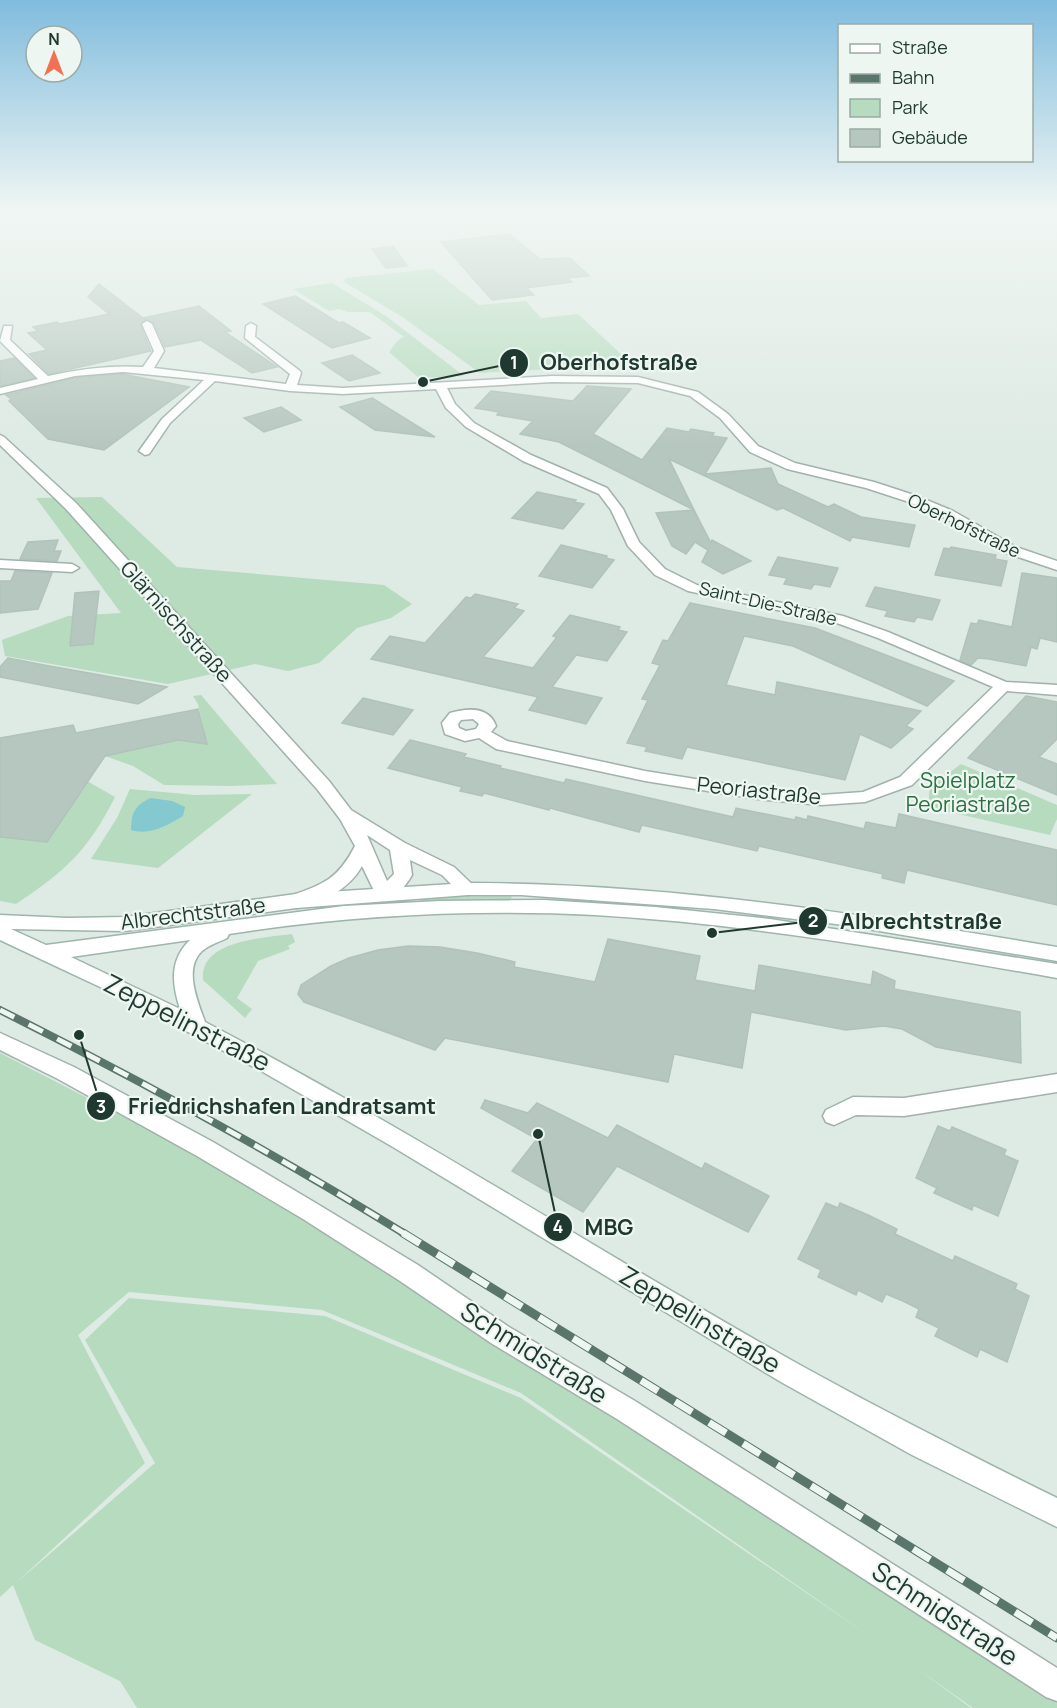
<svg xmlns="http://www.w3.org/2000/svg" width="1057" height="1708" viewBox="0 0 1057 1708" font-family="Manrope,sans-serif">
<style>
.green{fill:#b6dbbe;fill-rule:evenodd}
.water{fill:#84c8d0}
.building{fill:#b6c7bf;stroke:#b0c3ba;stroke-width:1.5}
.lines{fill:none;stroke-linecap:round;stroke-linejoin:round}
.minor-casing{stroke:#a1b1ab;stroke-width:3}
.secondary-casing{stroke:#9db5ab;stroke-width:3}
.minor{fill:#fff;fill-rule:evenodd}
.secondary{fill:#fff;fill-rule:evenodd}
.rail-far1-casing{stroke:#59756c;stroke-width:8}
.rail-casing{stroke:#59756c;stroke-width:9}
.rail-far1{stroke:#eef6f2;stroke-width:5;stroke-dasharray:16;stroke-linecap:butt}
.rail{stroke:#eef6f2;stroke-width:7;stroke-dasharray:20;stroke-linecap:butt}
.labels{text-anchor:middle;stroke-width:4.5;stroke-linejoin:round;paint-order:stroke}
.far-street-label{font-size:18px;fill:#1f3931;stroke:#eef6f2}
.street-label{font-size:21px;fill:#1f3931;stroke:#eef6f2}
.park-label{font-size:21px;fill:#2a7041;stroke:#eef6f2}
.near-street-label{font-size:26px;fill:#1f3931;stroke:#eef6f2}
.leader{fill:none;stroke:#1f3931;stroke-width:2}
.callout-dot{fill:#1f3931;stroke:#eef6f2;stroke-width:2}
.mark-label{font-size:18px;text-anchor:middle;font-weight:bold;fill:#fff}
.callout-label{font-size:22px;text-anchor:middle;font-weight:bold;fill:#1f3931;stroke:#eef6f2;stroke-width:4.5;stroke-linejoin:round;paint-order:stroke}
</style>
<rect width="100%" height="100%" fill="#deeae4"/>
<g class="green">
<path d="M433 269 479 305 526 301 541 318 578 314 638 370 586 367 480 373 404 318 344 282 345 278Z"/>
<path d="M332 283 386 316 464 376 419 378 389 352 398 340 404 337 370 312H348L339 309 329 311 293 289Z"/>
<path d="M102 497 177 567 384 585 412 604 391 618 357 628 319 663 288 671 255 664 168 684 5 656 2 640 68 616 121 613 36 498Z"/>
<path d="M201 695 277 784 231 786 164 785 133 766 105 756 178 740 207 744 198 704 193 696Z"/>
<path d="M961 764 1057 805V819L1050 835 928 807 930 787Z"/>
<path d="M87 781 115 797C87 852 66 870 16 904L0 901V837Z"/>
<path d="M130 789 195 795 252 794 158 868 91 859 117 818Z"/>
<path d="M512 896 510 901 422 902 418 899 421 897Z"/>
<path d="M292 934 295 942 288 946 290 949 258 961 237 998 252 1009 245 1018 203 980C199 940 264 938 292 934Z"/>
<path d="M0 1053 410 1264 617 1394 1057 1692V1708H973L915 1667 971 1708H137L120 1681 35 1640 13 1585 0 1597ZM129 1292 322 1310 521 1393 871 1637 521 1398 325 1316 129 1298 85 1340 155 1463 16 1583 145 1463 78 1335Z"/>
</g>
<path class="water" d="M151 798 172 801 185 807 183 816C168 825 149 836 131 830 131 813 135 805 151 798Z"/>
<g class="building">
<path d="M509 234 540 259 570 258 589 276 567 278 572 282 526 288 534 295 492 300 441 242Z"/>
<path d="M393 246 407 266 386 268 372 249Z"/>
<path d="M99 284 143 318 199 306 231 331 225 332 277 367 252 373 201 340 165 347 154 323 146 319 140 325 151 351 49 374 29 354 47 350 28 333 38 331 33 327 57 322 60 324 109 314 88 297Z"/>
<path d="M295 296 339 323 343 322 370 338 332 348 263 304Z"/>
<path d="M352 355 380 373 349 381 322 363Z"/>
<path d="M14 358 34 378 0 386V361Z"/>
<path d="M122 374 189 387 104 450 48 439 9 401 11 399 6 395 75 378Z"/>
<path d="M587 386 631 389 593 434 642 460 667 428 689 432 691 429 714 433 712 436 727 438 705 474 771 468 778 484 828 507 834 504 861 517 915 525 909 547 852 537 850 541 783 508 777 510 669 459 694 510 559 442 520 434 533 421 497 415 499 412 475 408 491 391 573 401Z"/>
<path d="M372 398 435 437 375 430 340 407Z"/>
<path d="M281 407 301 420 264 432 244 418Z"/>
<path d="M537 492 576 500 574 502 584 504 563 529 512 518Z"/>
<path d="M694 510 711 543 712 540 751 561 723 574 702 562 708 550 695 542 686 554 672 546 656 513Z"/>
<path d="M58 540 54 551H61L57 561 20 559 28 542Z"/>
<path d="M561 545 607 556 606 558 614 560 592 588 539 576Z"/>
<path d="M951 547 996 555 995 559 1007 561 1001 586 935 575 944 548 950 549Z"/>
<path d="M778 557 838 568 830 587 814 584 811 589 784 584 787 578 769 575Z"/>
<path d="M15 571 52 573 38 609 0 613V581H11Z"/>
<path d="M1022 573 1057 578V642L1040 638 1037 649 1031 647 1026 666 989 659 978 658 971 665 960 660 971 623 977 624 979 620 1012 627Z"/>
<path d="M875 587 940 600 932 620 917 617 914 622 885 616 888 611 866 606Z"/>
<path d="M99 591 93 644 70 646 75 593Z"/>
<path d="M475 594 518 604 514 608 524 611 483 657 533 668 557 637 553 636 570 615 620 627 618 630 627 632 607 661 576 655 552 687 602 698 586 724 529 710 538 697 371 659 390 636 425 643 466 597 471 598Z"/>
<path d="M690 603 815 628 954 681 927 706 793 646 744 636 726 685 775 695 777 682 921 711 906 726 913 729 891 748 860 734 845 780 687 747 682 759 645 751 647 747 627 743 648 700 642 699 660 665 652 663 663 640 668 641Z"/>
<path d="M8 658 44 665 167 687 138 704 0 677V667Z"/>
<path d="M1026 696 1057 702V739L1039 757 1057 764V795L968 758Z"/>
<path d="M363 698 413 710 393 735 342 723Z"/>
<path d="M198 709 207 744 178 740 105 756 47 842 0 837V738L73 725 76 733Z"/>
<path d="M410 740 466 754 464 757 501 766 500 768 564 783 566 779 733 817 736 808 795 820 796 817 807 820 808 816 864 829 866 822 896 828 899 814 1057 850V905L907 870 904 883 882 878 883 874 759 846 757 851 642 825 639 832 550 808 549 810 484 793 482 796 460 791 462 787 388 768Z"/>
<path d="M608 939 700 956 695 980 755 991 759 965 871 985 873 971 895 981 894 989 1020 1012 1021 1063 936 1047 902 1029 884 1026 846 1030 751 1012 742 1068 674 1054 668 1082 445 1038 435 1050 304 1002 298 994 301 985 331 966 349 958 378 950 408 946 440 947 477 953 515 962 514 967 595 982Z"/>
<path d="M485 1100 528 1113 537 1103 608 1138 617 1125 702 1169 705 1163 769 1196 748 1232 617 1166 583 1212 512 1171 537 1139 481 1108Z"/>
<path d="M938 1126 950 1131 952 1127 1006 1150 1004 1155 1018 1161 998 1216 973 1205 972 1210 934 1193 937 1188 916 1178Z"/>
<path d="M826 1203 838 1208 840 1203 868 1215 897 1229 895 1234 953 1261 955 1256 1017 1284 1015 1289 1029 1296 1007 1362 980 1349 977 1357 935 1336 939 1328 916 1317 919 1309 903 1301 886 1294 882 1302 858 1290 856 1295 818 1277 821 1270 798 1259Z"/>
</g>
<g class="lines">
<defs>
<g id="minor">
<path d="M147 321 152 324 164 351 154 368 286 384 290 374 245 338 246 326 251 323 256 326 255 337 300 371 301 373 297 385 343 388 552 376 638 377 698 392 728 414 758 446 795 463 874 482 917 496 953 511 1016 547 1057 561V570L1006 553 943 517 909 502 866 488 787 469 750 452 720 418 690 396 638 383 552 382 447 388 455 404 474 423 531 455 607 488 623 509 639 542 665 569 697 585 843 616 888 632 1006 682 1057 685V695L1007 691 912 785 865 802 821 805 758 799 645 781 496 749 479 738 465 741 445 734 442 723 450 713C467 708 489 706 496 726L491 732 507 741 645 771 758 789 821 795 863 792 900 777 993 687 878 638 834 622 688 591 655 575 628 546 611 510 599 494 523 461 466 427 446 408 436 389 343 394 290 391 215 381 170 423 149 454 145 455 139 451 162 419 204 380 123 372 75 376 0 394V388L38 379 0 341 4 326H12L10 340 48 376C80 369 111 365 143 367L154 351 142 324ZM473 719 479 724 476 729 466 731 459 728 458 724 461 720Z"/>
<path d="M0 435 4 437 76 503 329 781 351 810 405 843 454 867 477 889 475 894 468 895 461 894 442 875 410 860 412 875C405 887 393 903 378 899L362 866C348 891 324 900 297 908L290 906 288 901 290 896C324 884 338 879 355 846L340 819 317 789 66 509 0 445ZM367 835 390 850 394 874 387 881Z"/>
<path d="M0 560 72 564 79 568 72 572 0 568Z"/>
<path d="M0 1033 74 1067 213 1142 319 1205 418 1265 509 1327 635 1401 1057 1668V1701L1046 1697 617 1419 491 1343 400 1281 303 1219 197 1156 58 1079 0 1050Z"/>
<path d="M1057 1074V1092L904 1116 856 1115 834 1125 826 1122 823 1116 826 1110 853 1097 904 1098Z"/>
</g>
<path id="secondary" d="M468 883C667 883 861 914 1057 947V961L844 925 714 909 521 895H468L296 908 125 931 11 929 46 945 344 906 440 901 544 900 655 907 770 919 1057 964V978C904 951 750 924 595 915 473 909 350 915 229 934L227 938C219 942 209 945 202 951 183 969 198 1002 205 1022 408 1128 600 1253 800 1365 885 1412 970 1455 1057 1498V1527L912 1455 781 1382 393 1147 263 1072 130 1001 0 940V915L68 918 125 917 296 894ZM190 940C169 960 172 984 180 1009L71 957Z"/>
</defs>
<use href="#minor" class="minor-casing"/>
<use href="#secondary" class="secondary-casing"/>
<use href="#minor" class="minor"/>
<use href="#secondary" class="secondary"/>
<defs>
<path id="rail-far1" d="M0 1010C138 1079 274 1153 405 1234"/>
<path id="rail" d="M403 1233 1057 1638"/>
</defs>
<use href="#rail-far1" class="rail-far1-casing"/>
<use href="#rail" class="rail-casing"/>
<use href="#rail-far1" class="rail-far1"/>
<use href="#rail" class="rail"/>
</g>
<linearGradient id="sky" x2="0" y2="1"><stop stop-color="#80bcde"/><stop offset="0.47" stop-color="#f0f6f3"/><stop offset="1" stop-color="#f0f6f3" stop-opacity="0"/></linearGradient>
<rect width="1057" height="447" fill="url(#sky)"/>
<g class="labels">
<g class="far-street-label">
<text transform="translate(964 526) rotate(26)" y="6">Oberhofstraße</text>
<text transform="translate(768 604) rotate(13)" y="6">Saint-Die-Straße</text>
</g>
<g class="street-label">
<text transform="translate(176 622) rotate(48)" y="7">Glärnischstraße</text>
<text transform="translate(759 791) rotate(6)" y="7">Peoriastraße</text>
<text transform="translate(193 914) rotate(-7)" y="7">Albrechtstraße</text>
</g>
<g class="park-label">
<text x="968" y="788">Spielplatz<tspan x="968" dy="24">Peoriastraße</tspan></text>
</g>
<g class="near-street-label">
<text transform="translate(187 1023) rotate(27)" y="9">Zeppelinstraße</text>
<text transform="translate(700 1320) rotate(31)" y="9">Zeppelinstraße</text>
<text transform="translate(534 1353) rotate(32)" y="9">Schmidstraße</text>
<text transform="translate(945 1614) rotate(33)" y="9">Schmidstraße</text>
</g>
</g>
<path class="leader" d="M423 382L514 363M712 933L813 921M79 1035L101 1106M538 1134L558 1227"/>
<g class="callout-dot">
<circle cx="423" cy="382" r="6"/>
<circle cx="712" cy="933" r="6"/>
<circle cx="79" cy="1035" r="6"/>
<circle cx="538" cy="1134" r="6"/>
<circle cx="514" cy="363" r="15"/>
<circle cx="813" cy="921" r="15"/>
<circle cx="101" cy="1106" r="15"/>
<circle cx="558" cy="1227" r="15"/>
</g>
<g class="mark-label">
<text x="514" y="369">1</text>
<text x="813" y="927">2</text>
<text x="101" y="1113">3</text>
<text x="558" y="1233">4</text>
</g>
<g class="callout-label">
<text x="619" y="370">Oberhofstraße</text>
<text x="921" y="929">Albrechtstraße</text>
<text x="282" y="1114">Friedrichshafen Landratsamt</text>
<text x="609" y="1235">MBG</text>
</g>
<rect x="838" y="24" width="195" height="138" fill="#eef6f2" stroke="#9baaa5" stroke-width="1.5"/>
<rect x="850" y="44" width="30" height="9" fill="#ffffff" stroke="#9baaa5" stroke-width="1.5"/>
<text x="892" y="54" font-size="18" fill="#1f3931">Straße</text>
<rect x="850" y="74" width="30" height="9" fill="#59756c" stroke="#9baaa5" stroke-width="1.5"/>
<text x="892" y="84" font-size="18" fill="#1f3931">Bahn</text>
<rect x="850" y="99" width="30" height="18" fill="#b6dbbe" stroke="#9baaa5" stroke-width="1.5"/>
<text x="892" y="114" font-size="18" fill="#1f3931">Park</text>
<rect x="850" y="129" width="30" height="18" fill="#b6c7bf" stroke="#9baaa5" stroke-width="1.5"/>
<text x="892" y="144" font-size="18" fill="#1f3931">Gebäude</text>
<g transform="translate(54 54)"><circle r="28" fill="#eef6f2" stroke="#9baaa5" stroke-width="1.5"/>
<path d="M0-4.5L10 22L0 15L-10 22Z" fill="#f27153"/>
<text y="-9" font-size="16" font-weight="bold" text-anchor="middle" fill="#1f3931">N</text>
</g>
</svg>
